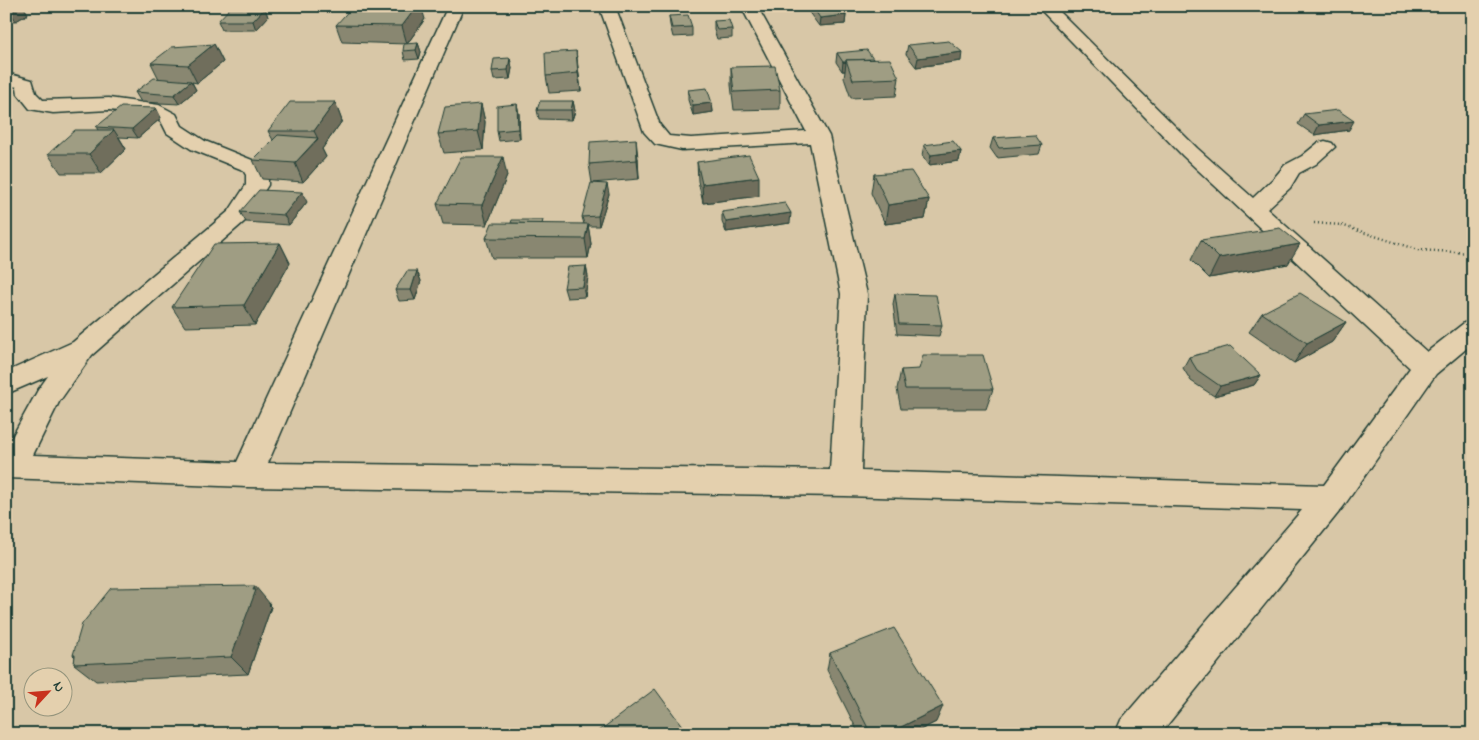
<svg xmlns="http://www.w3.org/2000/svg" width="1479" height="740" viewBox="0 0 1479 740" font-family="'Indie Flower',sans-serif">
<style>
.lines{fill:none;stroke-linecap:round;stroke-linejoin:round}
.minor-casing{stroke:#1f3d34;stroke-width:3}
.path{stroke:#1f3d34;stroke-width:2.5;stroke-dasharray:1 3;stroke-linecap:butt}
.minor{fill:#e4d0ae;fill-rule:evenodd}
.wall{fill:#898771;stroke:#1f3d34}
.shaded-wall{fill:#6f6e5c;stroke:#1f3d34}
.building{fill:#9f9d83;stroke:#1f3d34}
</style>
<rect width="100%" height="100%" fill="#d8c7a7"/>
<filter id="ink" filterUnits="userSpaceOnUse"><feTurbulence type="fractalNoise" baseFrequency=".02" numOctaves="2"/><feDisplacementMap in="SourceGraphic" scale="10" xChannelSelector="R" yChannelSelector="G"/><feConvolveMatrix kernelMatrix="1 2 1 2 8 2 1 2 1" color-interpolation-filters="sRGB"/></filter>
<g filter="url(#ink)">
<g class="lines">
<defs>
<path id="minor" d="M448 6H464L268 463 830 470 841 294 810 143 682 150 655 144 644 132 599 6H615L660 125 669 136 691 138 806 131 741 6H757L829 136 867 294 861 471 1324 485 1410 368 1183 156 1037 6H1054L1197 148 1253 198 1274 178 1285 165 1302 156 1318 143 1325 141 1332 143 1335 147 1316 164 1299 173 1290 188 1267 209 1427 352 1464 323 1473 320V343L1436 374 1343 507 1160 734H1115L1121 720 1302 510 845 496 247 487 6 478V448L38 390 48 376 6 394V372L73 342 229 211 246 185V175L243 170 191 149 167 133 161 121 147 114 109 110 53 113 30 109 18 94 17 87 6 84V73L32 80 36 93 43 100 109 98 159 105 176 114 182 126 205 141 257 162 268 174V185L245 221 92 355 59 402 33 455 237 462Z"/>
</defs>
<use href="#minor" class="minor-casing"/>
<path class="path" d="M1314 223 1341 225 1418 250 1473 253"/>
<use href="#minor" class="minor"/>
</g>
<g class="wall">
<path d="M6 6H23L28 14 16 21H6Z"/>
<path d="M809 6H839L846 15 845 24 819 26 808 11Z"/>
<path d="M265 8 268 17 256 30H222L218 21Z"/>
<path d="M669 16 692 27V36L673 37 670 25Z"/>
<path d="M425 19 407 44 342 42 336 25Z"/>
<path d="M714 21 732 29V38L717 39 714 30Z"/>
<path d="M418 43 421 52 419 59 405 60 403 51Z"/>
<path d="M214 44 223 62 197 83 192 82 196 90 179 104 141 102 135 92 159 79 151 63Z"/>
<path d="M908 45 961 61 916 67 906 54Z"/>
<path d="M576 51 581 91 549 93 546 76Z"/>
<path d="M837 53 873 59 899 78 896 96 851 98 844 78 845 71H842L836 62Z"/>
<path d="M510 58 512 68 510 79 494 80 492 71Z"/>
<path d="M731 67 780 90V109L734 110 731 85Z"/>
<path d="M688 90 712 103 713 112 693 115 688 100Z"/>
<path d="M573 101 575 111 572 120 539 119 537 110Z"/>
<path d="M335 102 342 121 322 149 326 157 303 182 262 179 253 160 273 140 268 131Z"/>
<path d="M481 104 485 122 483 150 444 153 438 134Z"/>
<path d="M517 104 519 114 520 139 499 141 497 131Z"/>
<path d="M156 108 161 118 138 138 119 137 126 149 101 173H61L48 154 98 130 96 127Z"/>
<path d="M1304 114 1349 130 1314 135 1298 124Z"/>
<path d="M993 138 1042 145 1039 154 997 158 990 148Z"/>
<path d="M924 145 961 151 959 161 929 165 922 155Z"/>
<path d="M638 158 639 179 592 183 589 164Z"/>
<path d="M697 162 759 196 703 203 698 181Z"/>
<path d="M874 174 929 199 925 219 885 224 871 193Z"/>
<path d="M507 176 487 225 443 224 437 204Z"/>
<path d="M609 194 599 226H588L591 244 588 258H492L486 238 584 224 582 217Z"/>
<path d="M307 202 289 225 246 222 240 212Z"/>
<path d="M722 212 790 223 726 232 722 222Z"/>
<path d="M1201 240 1288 264 1209 278 1191 260Z"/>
<path d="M280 243 290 263 255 325 185 327 172 307Z"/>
<path d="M586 266 588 277 585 297 567 298 564 288Z"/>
<path d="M417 271 421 281 415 300 399 301 395 290Z"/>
<path d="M895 294 942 325 939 336 897 334 893 304Z"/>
<path d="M1262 313 1346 322 1332 342 1294 363 1249 332Z"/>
<path d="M1189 357 1261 375 1254 385 1214 396 1191 381 1183 368Z"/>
<path d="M901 370 993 389 986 409H901L897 389Z"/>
<path d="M270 604 269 605 271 607 248 674 96 681 74 664 75 657 73 655Z"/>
<path d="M830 653 936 722 912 734H859L827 670Z"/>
</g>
<g class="shaded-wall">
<path d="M20 6H23L28 14 16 21 10 12Z"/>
<path d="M417 6H421L425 19 407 44 402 26Z"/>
<path d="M265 8 268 17 256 30 253 21Z"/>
<path d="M846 15 845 24 819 26 820 18Z"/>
<path d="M418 43 421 52 419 59 416 50Z"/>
<path d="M214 44 223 62 197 83 188 65Z"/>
<path d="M576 51 578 69 581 91 578 73Z"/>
<path d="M962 52 961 61 916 67 918 58Z"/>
<path d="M510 58 512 68 510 79 508 70Z"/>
<path d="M843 62H846L845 71H842Z"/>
<path d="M191 81 196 90 179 104 174 95Z"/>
<path d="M573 101 575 111 572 120 571 110Z"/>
<path d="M335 102 342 121 322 149 326 157 303 182 295 163 318 139 314 131Z"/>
<path d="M712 103 713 112 693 115V105Z"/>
<path d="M481 104 485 122 483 150 478 131Z"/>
<path d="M517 104 519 114 520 139 518 129Z"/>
<path d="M156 108 161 118 138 138 132 129Z"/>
<path d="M1354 121 1349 130 1314 135 1319 125Z"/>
<path d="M114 130 126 149 101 173 89 154Z"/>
<path d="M636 139 638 158 639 179 637 160Z"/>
<path d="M961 151 959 161 929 165 931 155Z"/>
<path d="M503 157 507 176 487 225 482 205Z"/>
<path d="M759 177V196L703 203 702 184Z"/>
<path d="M607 184 609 194 599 226 598 216Z"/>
<path d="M302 192 307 202 289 225 284 215Z"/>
<path d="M929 199 925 219 885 224 888 205Z"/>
<path d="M791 213 790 223 726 232V222Z"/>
<path d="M588 224 591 244 588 258 585 239Z"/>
<path d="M280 243 290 263 255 325 244 305Z"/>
<path d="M1300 244 1288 264 1209 278 1219 258Z"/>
<path d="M586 266 588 277 585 297 583 287Z"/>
<path d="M417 271 421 281 415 300 411 290Z"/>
<path d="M1346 322 1332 342 1294 363 1307 343Z"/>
<path d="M1261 375 1254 385 1214 396 1220 386Z"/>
<path d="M255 586 270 604 269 605 271 607 248 674 231 657Z"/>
<path d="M943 706 936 722 912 734H887Z"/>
</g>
<g class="building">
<path d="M6 6H20L10 12H6Z"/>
<path d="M353 6H417L402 26 336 25Z"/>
<path d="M812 6H839L846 15 820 18Z"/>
<path d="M230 8H265L253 21H218Z"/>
<path d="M688 15 692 27 672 28 669 16Z"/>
<path d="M729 20 732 29 717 30 714 21Z"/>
<path d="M949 41 962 52 918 58 908 45Z"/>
<path d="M418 43 416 50 403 51 404 44Z"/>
<path d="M214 44 188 65 151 63 172 47Z"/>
<path d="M867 50 873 59 846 60V62H843L837 53Z"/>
<path d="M576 51 578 73 546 76 545 53Z"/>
<path d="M510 58 508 70 492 71 494 59Z"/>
<path d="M890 59 899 78 853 80 846 60Z"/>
<path d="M775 66 780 90 734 92 731 67Z"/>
<path d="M154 78 191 81 174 95 135 92Z"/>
<path d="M707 88 712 103 693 105 688 90Z"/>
<path d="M540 101H573L571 110H537Z"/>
<path d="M290 102H335L314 131H268Z"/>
<path d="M481 104 478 131 438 134 445 107Z"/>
<path d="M517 104 518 129 497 131V106Z"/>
<path d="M121 107 156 108 132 129 96 127Z"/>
<path d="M1338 110 1354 121 1319 125 1304 114Z"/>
<path d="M75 130H114L89 154H48Z"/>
<path d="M278 135 318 138 295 163 253 160Z"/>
<path d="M1035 135 1042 145 999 148 993 138Z"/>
<path d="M636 139 637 160 589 164 590 142Z"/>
<path d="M953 141 961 151 931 155 924 145Z"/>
<path d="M749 155 759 177 702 184 697 162Z"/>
<path d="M461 157H503L482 205 437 204Z"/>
<path d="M911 171 929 199 888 205 874 174Z"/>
<path d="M591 183 607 184 598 216 582 217Z"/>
<path d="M259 190 302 192 284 215 240 212Z"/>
<path d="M785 203 791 213 726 222 722 212Z"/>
<path d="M512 220H543L542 224 511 223Z"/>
<path d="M492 223 588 224 585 239 486 238Z"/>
<path d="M1280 228 1300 244 1219 258 1201 240Z"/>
<path d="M280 243 244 305 172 307 214 244Z"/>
<path d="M586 266 583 287 564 288 568 267Z"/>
<path d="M407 271H417L411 290H395Z"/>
<path d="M1300 293 1346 322 1307 343 1262 313Z"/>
<path d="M895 294 936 295 942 325 899 324Z"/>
<path d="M1230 346 1261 375 1220 386 1197 370 1189 357Z"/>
<path d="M923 355H983L993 389H905L901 370 919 369Z"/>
<path d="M255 586 253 590H256L231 657 74 664 75 655H73L82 624 111 588Z"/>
<path d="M894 628 943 706 887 734H881L880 732 875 734H871L830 653Z"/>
<path d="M655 689 688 734H595Z"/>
</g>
</g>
<rect width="1479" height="740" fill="none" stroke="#e4d0ae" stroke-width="25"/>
<rect x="12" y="12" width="1454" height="715" fill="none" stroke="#1f3d34" stroke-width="2" filter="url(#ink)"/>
<g transform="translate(48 692) rotate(64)"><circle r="24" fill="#e4d0ae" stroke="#95957d"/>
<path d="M0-4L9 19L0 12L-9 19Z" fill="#c8321e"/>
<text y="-8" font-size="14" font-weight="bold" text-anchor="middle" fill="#1f3d34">N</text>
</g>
</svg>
